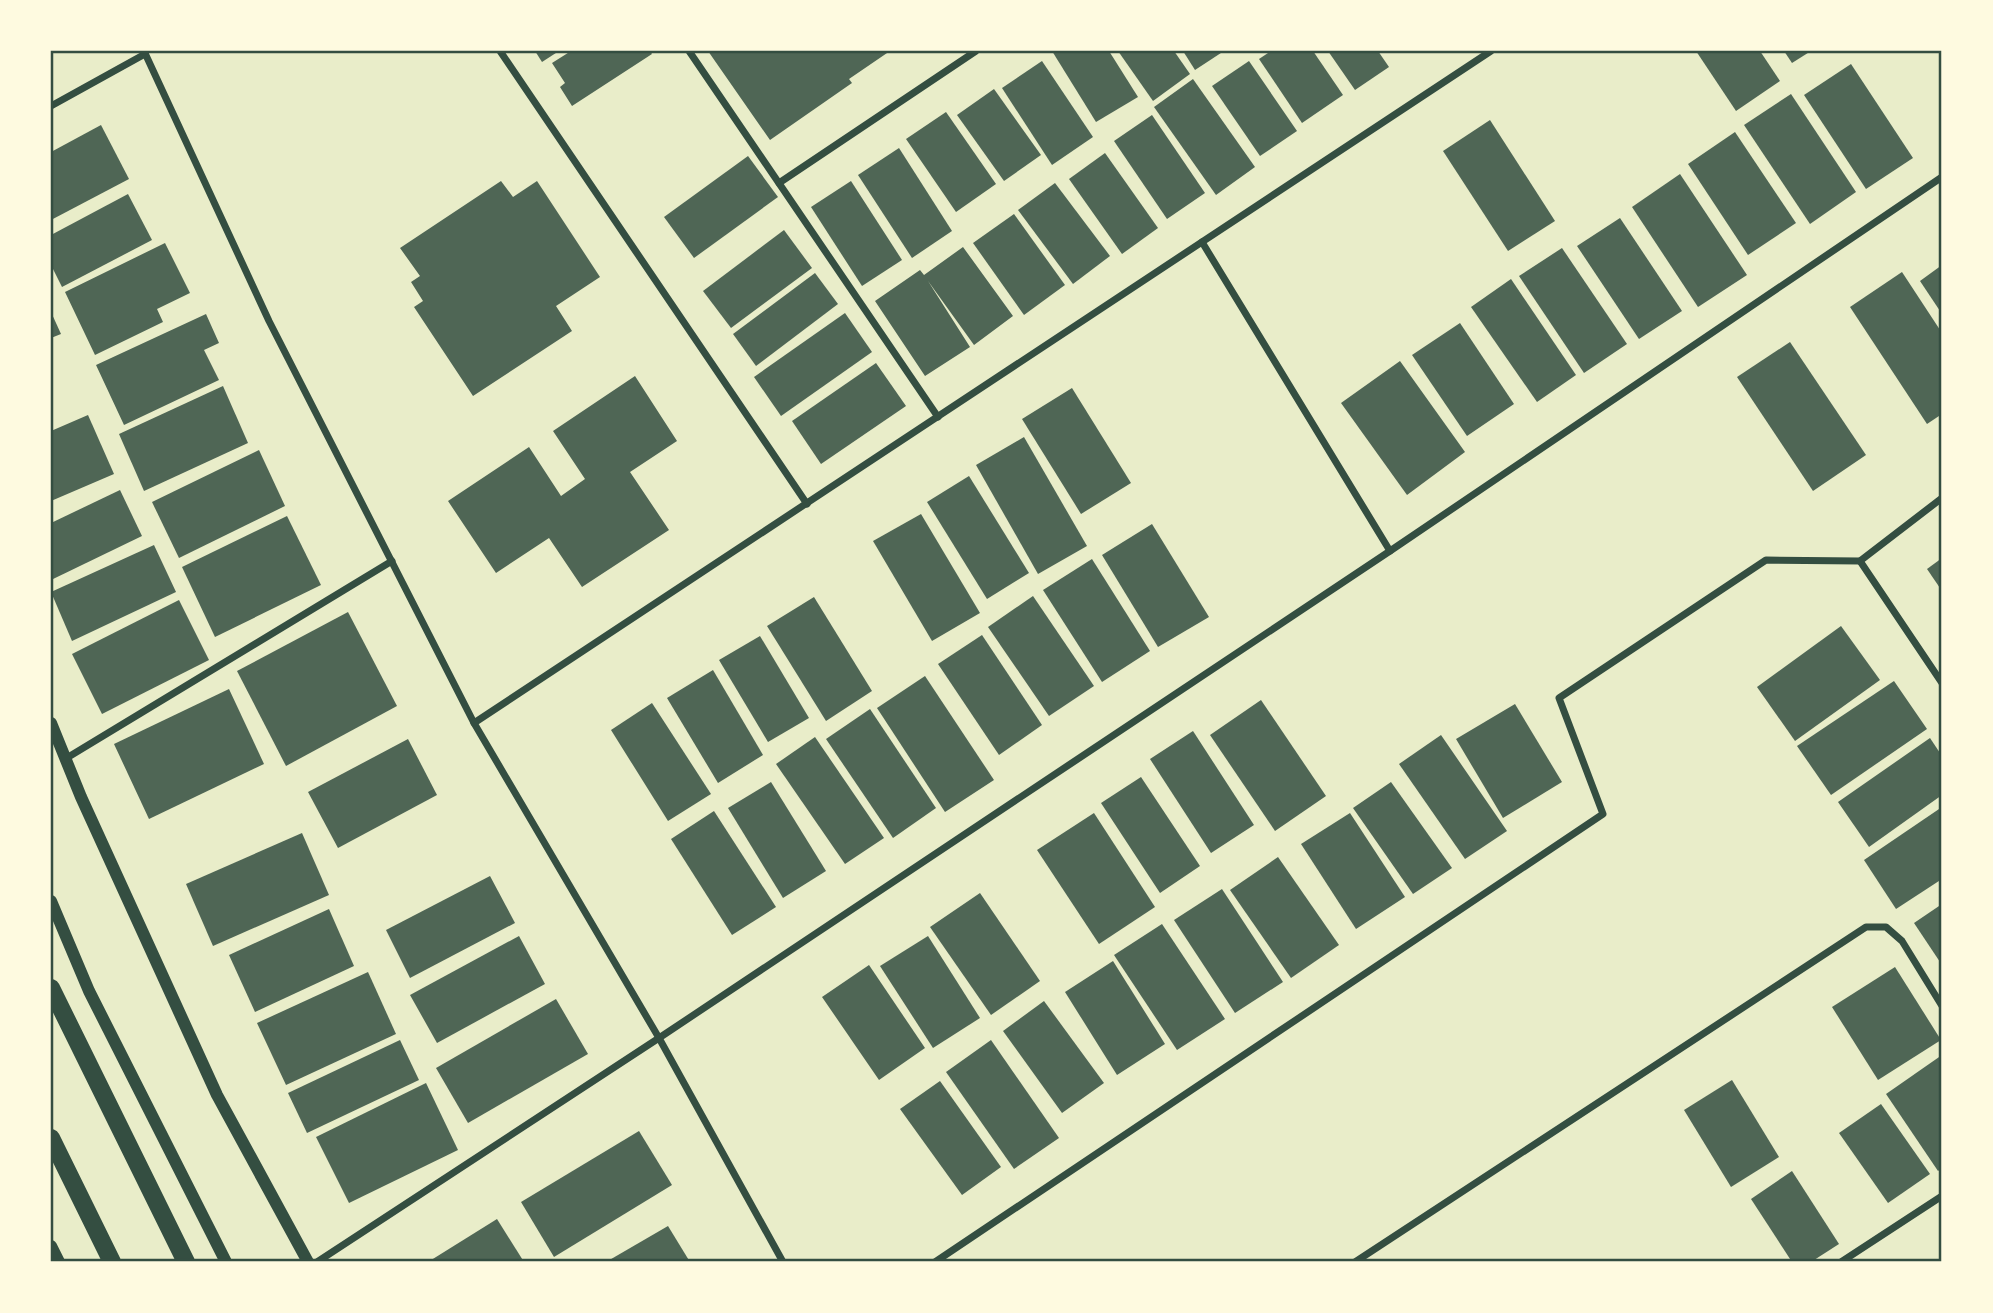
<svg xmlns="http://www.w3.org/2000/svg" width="1993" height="1313" viewBox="0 0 1993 1313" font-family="'Archivo Narrow',sans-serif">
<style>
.building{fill:#4f6655}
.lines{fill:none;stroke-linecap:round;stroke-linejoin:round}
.minor{stroke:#344e41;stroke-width:7}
.tertiary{stroke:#344e41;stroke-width:12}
.primary{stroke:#344e41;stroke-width:18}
.neatline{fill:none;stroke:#344e41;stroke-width:2.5}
</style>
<rect width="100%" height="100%" fill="#e9edc9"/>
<g class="building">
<path d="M535 51H559L542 62Z"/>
<path d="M571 51H650L652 54 572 106 560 87 565 83 552 63Z"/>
<path d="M708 51H890L849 79 852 83 770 140Z"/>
<path d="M1052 51H1109L1138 97 1096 122Z"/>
<path d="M1118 51H1174L1190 74 1153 101Z"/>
<path d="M1183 51H1224L1195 70Z"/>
<path d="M1271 51H1313L1343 95 1302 123 1259 59Z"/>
<path d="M1328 51H1378L1389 67 1355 90Z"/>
<path d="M1696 51H1760L1780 81 1736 111Z"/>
<path d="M1784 51H1811L1792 63Z"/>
<path d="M1042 61 1093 137 1052 165 1002 88Z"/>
<path d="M1249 61 1297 131 1260 156 1212 86Z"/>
<path d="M1851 64 1913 158 1866 189 1804 95Z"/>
<path d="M1193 79 1255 167 1216 195 1154 107Z"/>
<path d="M994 89 1041 155 1004 181 957 115Z"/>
<path d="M1791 94 1856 192 1810 224 1744 125Z"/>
<path d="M946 112 996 184 956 212 906 139Z"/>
<path d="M1152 115 1205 193 1167 219 1114 141Z"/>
<path d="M1490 120 1555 221 1508 251 1443 151Z"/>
<path d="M101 125 129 179 51 220V152Z"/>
<path d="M1735 132 1796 223 1748 255 1688 164Z"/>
<path d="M899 148 952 231 912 258 858 175Z"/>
<path d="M1105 153 1158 228 1122 254 1069 179Z"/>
<path d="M748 156 778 197 694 258 664 217Z"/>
<path d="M1680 174 1747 275 1698 307 1632 207Z"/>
<path d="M501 181 513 197 537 181 600 277 556 306 572 331 473 396 414 307 423 301 411 282 420 276 400 248Z"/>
<path d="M851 181 902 260 862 286 811 207Z"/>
<path d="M1055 183 1110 256 1073 284 1018 210Z"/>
<path d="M128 194 152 240 62 287 51 265V235Z"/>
<path d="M1014 214 1065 285 1024 315 973 243Z"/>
<path d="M1620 218 1682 311 1639 339 1577 246Z"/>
<path d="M784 230 812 268 731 328 703 291Z"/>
<path d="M165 243 190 293 157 309 163 322 95 355 65 292Z"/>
<path d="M963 247 1013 316 974 345 928 281 970 347 925 376 875 301 920 270 924 275Z"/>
<path d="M1562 248 1627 344 1584 373 1519 276Z"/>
<path d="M1942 265V314L1920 281Z"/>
<path d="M1902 272 1942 333V414L1927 424 1850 307Z"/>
<path d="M815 273 838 304 756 366 733 334Z"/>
<path d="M1511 279 1576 375 1537 402 1471 307Z"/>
<path d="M51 312 61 334 51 338Z"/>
<path d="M845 313 872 352 781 416 754 377Z"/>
<path d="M206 314 219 343 204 350 219 380 124 425 96 365Z"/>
<path d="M1460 323 1514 404 1467 436 1412 355Z"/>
<path d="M1790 342 1866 455 1813 491 1737 377Z"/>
<path d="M1400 361 1465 452 1407 495 1341 403Z"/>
<path d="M876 363 906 406 821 464 792 421Z"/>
<path d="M635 376 677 441 630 472 669 530 582 587 549 538 496 573 448 501 529 447 561 496 585 479 553 431Z"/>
<path d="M223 386 248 443 144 491 119 434Z"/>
<path d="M1072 388 1131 483 1081 514 1022 419Z"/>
<path d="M88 415 114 474 51 501V431Z"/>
<path d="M1024 437 1087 546 1038 574 976 465Z"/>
<path d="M259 450 285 506 179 558 152 502Z"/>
<path d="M969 476 1029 573 987 599 927 502Z"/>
<path d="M120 490 142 536 51 580V523Z"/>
<path d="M921 514 980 613 932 641 873 541Z"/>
<path d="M287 516 321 585 215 637 182 567Z"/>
<path d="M1152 524 1209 617 1158 647 1102 555Z"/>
<path d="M154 545 176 592 72 641 51 592Z"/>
<path d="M1942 558V591L1927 569Z"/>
<path d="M1092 559 1150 651 1102 682 1043 590Z"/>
<path d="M1033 596 1094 686 1049 716 988 627Z"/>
<path d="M814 597 872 691 826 721 767 626Z"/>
<path d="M179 600 209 660 102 714 72 654Z"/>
<path d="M348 612 397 706 286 766 237 671Z"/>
<path d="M1841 626 1880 680 1795 741 1757 687Z"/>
<path d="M982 635 1042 725 999 755 938 664Z"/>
<path d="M760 636 809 718 768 742 719 660Z"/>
<path d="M713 670 763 755 718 783 667 698Z"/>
<path d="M925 676 994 780 945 812 877 708Z"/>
<path d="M1894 681 1927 729 1831 795 1797 746Z"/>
<path d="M229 689 264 764 149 819 114 744Z"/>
<path d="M1261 700 1326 796 1275 831 1210 735Z"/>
<path d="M652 703 711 794 668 821 611 730Z"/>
<path d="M1515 704 1562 782 1503 818 1456 739Z"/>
<path d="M870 709 936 808 893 838 826 739Z"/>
<path d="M1193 731 1254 825 1211 853 1150 759Z"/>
<path d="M1441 735 1507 831 1465 859 1399 764Z"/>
<path d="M815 737 884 838 845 864 776 764Z"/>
<path d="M1930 738 1942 756V795L1869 847 1838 802Z"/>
<path d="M408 739 437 795 338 848 308 792Z"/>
<path d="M1141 777 1200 866 1160 893 1101 803Z"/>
<path d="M771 782 826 871 783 898 728 808Z"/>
<path d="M1391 782 1452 868 1413 894 1353 808Z"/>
<path d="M1942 807V879L1896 909 1864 860Z"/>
<path d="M714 811 776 907 732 935 671 839Z"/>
<path d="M1094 813 1155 907 1099 944 1037 850Z"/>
<path d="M1350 813 1405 897 1356 929 1301 844Z"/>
<path d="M302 833 329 895 213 946 186 884Z"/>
<path d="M1278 857 1339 945 1291 978 1230 890Z"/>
<path d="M490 876 515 923 410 978 386 930Z"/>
<path d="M1222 889 1283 982 1235 1013 1174 920Z"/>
<path d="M980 893 1040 981 991 1015 930 927Z"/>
<path d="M1942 904V965L1914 923Z"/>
<path d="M329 909 354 966 255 1012 229 955Z"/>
<path d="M1162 924 1225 1019 1177 1050 1114 955Z"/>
<path d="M519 936 545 984 437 1043 410 995Z"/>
<path d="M928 936 980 1018 933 1048 880 966Z"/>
<path d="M1113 961 1165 1044 1117 1075 1065 992Z"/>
<path d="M869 965 925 1048 879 1080 822 997Z"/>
<path d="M1895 967 1941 1040 1878 1080 1832 1007Z"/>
<path d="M368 972 396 1034 286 1085 257 1023Z"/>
<path d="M556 999 588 1054 468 1123 436 1068Z"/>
<path d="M1044 1001 1104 1083 1062 1113 1003 1031Z"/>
<path d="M400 1040 419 1080 307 1133 288 1093Z"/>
<path d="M991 1040 1059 1138 1014 1169 946 1072Z"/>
<path d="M1942 1055V1168L1938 1171 1886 1094Z"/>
<path d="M1732 1080 1779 1157 1731 1187 1684 1110Z"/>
<path d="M940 1081 1001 1167 962 1195 900 1109Z"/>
<path d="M426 1083 458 1150 349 1203 316 1137Z"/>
<path d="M1881 1104 1930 1174 1888 1203 1839 1133Z"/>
<path d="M639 1131 672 1185 554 1257 521 1202Z"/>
<path d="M1792 1171 1839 1244 1811 1262H1792L1751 1199Z"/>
<path d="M497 1219 524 1262H428Z"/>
<path d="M668 1226 690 1262H606Z"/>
</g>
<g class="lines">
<g class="minor">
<path d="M144 51 269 321 474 723 659 1038 783 1262"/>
<path d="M500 51 807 504"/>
<path d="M689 51 938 417"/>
<path d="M51 106 145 54"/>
<path d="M779 183 976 51"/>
<path d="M1202 242 1390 551 1942 177"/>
<path d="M1860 561 1942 683"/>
<path d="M474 723 1491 51"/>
<path d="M65 759 392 561"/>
<path d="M317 1262 659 1038 1390 551"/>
<path d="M935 1262 1603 814 1559 698 1766 560 1860 561 1942 498"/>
<path d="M1355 1262 1866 927H1886L1902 941 1942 1006"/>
<path d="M1841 1262 1942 1196"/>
</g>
<g class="tertiary">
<path d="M51 723 81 797 217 1095 308 1262"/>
<path d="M51 901 89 991 226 1262"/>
<path d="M51 1246 59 1262"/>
</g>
<g class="primary">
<path d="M51 988 186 1262"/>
<path d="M51 1138 112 1262"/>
</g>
</g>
<rect width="1993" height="1313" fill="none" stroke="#fefae0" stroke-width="105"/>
<rect x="52" y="52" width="1888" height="1208" class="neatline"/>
</svg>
